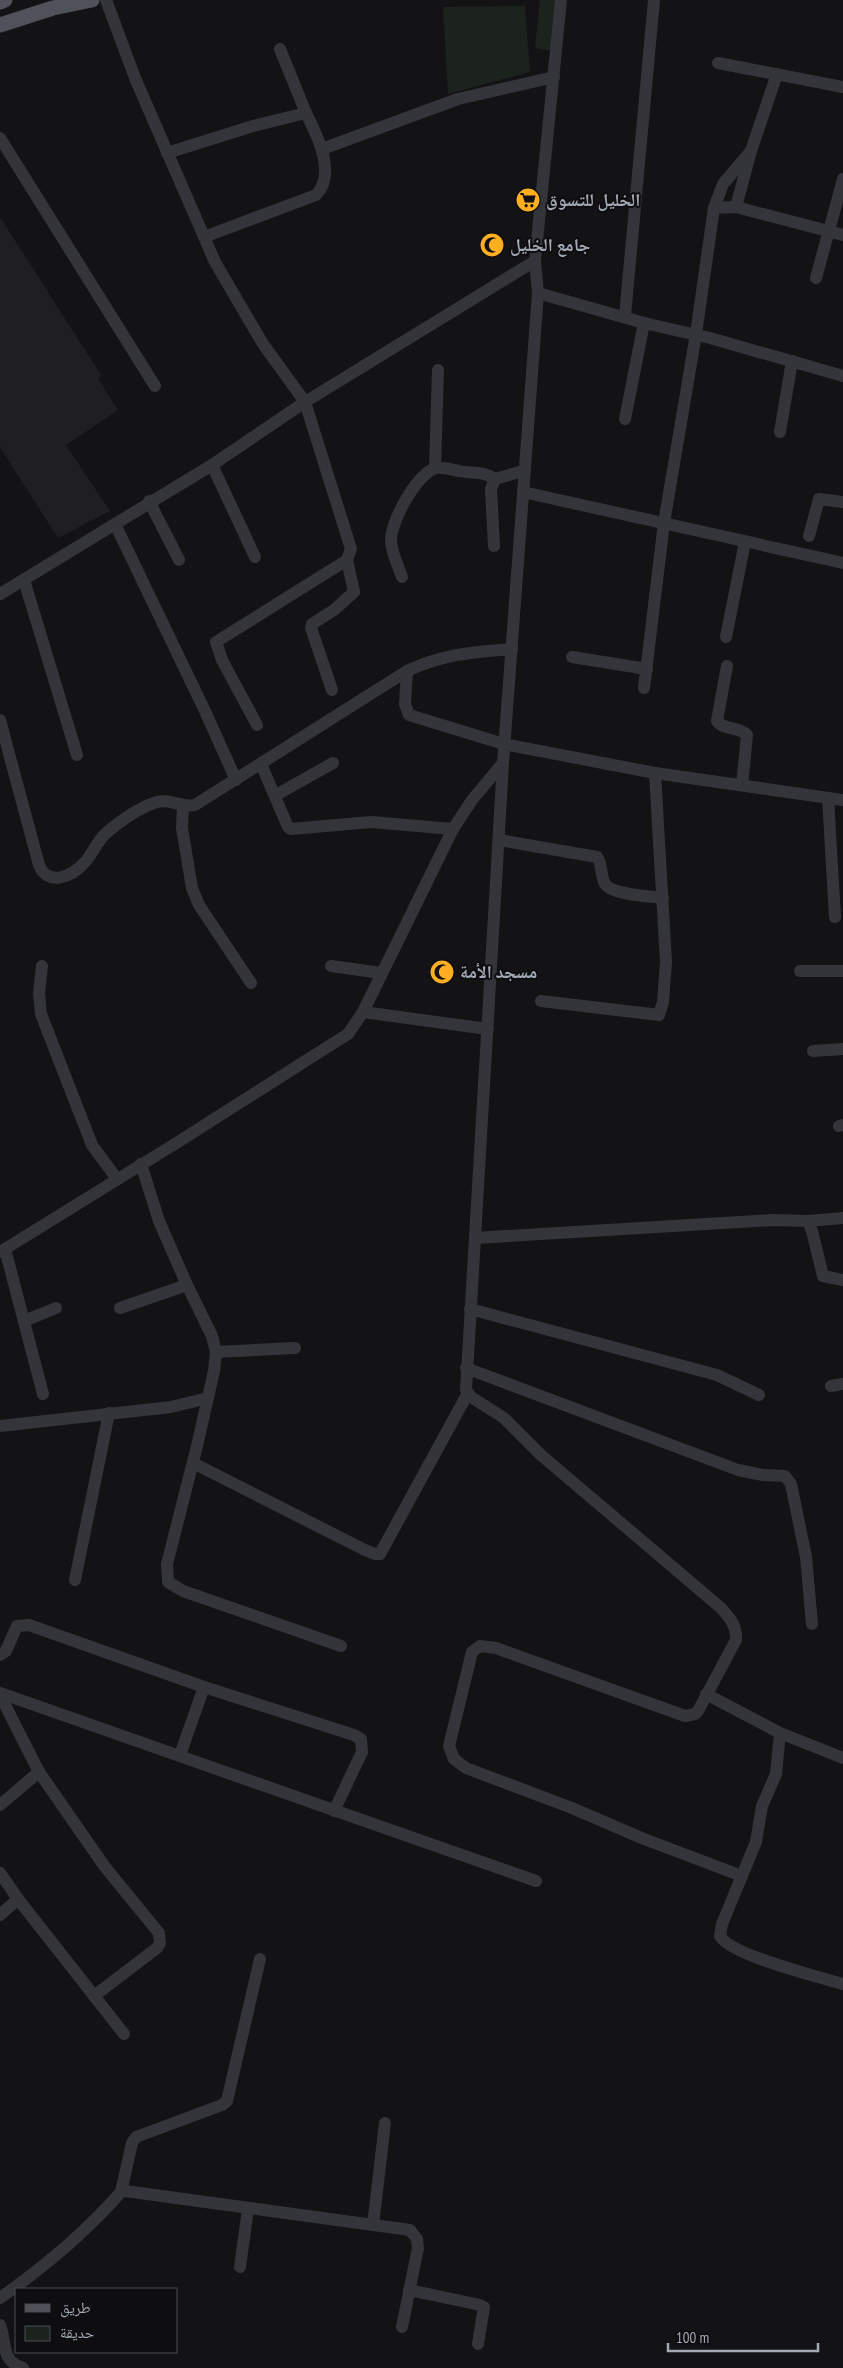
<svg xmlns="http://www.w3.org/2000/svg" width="843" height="2368" viewBox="0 0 843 2368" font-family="'PT Sans Narrow','Noto Naskh Arabic',sans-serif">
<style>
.built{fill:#1f1f22}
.green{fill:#1b231c}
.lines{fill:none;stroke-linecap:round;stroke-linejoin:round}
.minor{stroke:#34353a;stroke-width:12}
.major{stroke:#4f5259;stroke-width:15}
.labels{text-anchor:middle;stroke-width:4;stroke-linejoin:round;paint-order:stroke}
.poi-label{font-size:18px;font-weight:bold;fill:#a3aab6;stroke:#0e0e10;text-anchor:start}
</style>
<rect width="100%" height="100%" fill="#131315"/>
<path class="built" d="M0 217 101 375 98 378 118 410 66 445 110 511 58 538 0 447Z"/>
<g class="green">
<path d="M540 0H560L554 51 535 48Z"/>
<path d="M525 6 530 72 448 94 443 7Z"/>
</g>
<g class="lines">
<g class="minor">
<path d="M106 0 135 78 215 262 263 344 305 402 351 549 347 560 216 642 222 660 257 725"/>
<path d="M561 0 535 261 538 293 503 763 466 1390 471 1397 504 1418 541 1455 721 1608C730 1618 737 1626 736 1640L698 1711 695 1714 685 1716 496 1648 480 1646 472 1652 449 1746 454 1759 466 1768 572 1808 644 1839 742 1876"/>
<path d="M280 49 306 113"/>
<path d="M718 63 843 87"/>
<path d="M0 138 155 386"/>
<path d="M322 149 458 99 554 77"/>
<path d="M167 153 253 126 306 113C317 135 337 174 316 195L204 237"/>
<path d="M736 207 751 151 777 74"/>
<path d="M714 208 736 207 843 235"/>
<path d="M816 278 843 179"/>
<path d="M538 293 644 323 710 338 843 376"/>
<path d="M625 316 654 0"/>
<path d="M625 419 644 323"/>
<path d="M780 432 792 361"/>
<path d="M212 465 255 557"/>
<path d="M435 468 438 370"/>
<path d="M523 492 843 563"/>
<path d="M149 501 179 560"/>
<path d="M115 524 205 711 236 780"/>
<path d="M809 536 819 499 843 502"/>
<path d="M494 546 491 489 495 479 523 471"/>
<path d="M402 577C398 565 391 552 391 540 391 521 417 473 436 468 444 467 452 470 459 471 472 474 482 470 495 479"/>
<path d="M24 580 77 755"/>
<path d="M0 594 212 465 305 402 535 261"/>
<path d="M726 637 745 542"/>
<path d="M572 657 647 669"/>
<path d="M727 666 717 721C724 731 739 726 747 735L742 785"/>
<path d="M407 671 405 704 409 715 504 744 655 773 843 800"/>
<path d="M644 688 664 523 696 334 714 208 723 184 751 151"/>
<path d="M332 690 311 628 312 624 334 610 354 592 347 560"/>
<path d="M0 720 39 865C48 887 72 877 85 862 93 853 97 842 105 834 119 822 137 809 154 803 168 797 181 808 195 805L407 671C443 654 473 652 512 649"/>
<path d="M261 764 288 827 291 829 371 822 453 829"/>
<path d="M276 795 333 763"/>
<path d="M828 798 835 917"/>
<path d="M183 806 182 828 192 888 199 905 251 983"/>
<path d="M499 840 597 857C603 865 600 876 605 884 612 895 650 896 663 898"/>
<path d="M42 966 39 993 41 1014 92 1145 117 1179"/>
<path d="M331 966 381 973"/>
<path d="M800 971H843"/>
<path d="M541 1001 659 1015 663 1002 666 962 655 773"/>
<path d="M363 1012 488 1029"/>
<path d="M813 1051 843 1049"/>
<path d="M839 1126 843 1125"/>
<path d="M141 1164 159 1221 187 1285 212 1336 216 1352 214 1371 197 1446 167 1564 168 1582 183 1591 341 1646"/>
<path d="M808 1221 843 1218"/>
<path d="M475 1238 773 1220 808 1221 812 1231 823 1276 843 1280"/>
<path d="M5 1249 43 1394"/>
<path d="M0 1252 178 1142 348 1034 363 1012 453 829 472 800 503 763"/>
<path d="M120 1308 187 1285"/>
<path d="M470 1309 717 1375 759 1395"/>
<path d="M24 1321 56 1308"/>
<path d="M216 1352 295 1348"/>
<path d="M466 1368 738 1470 763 1475 785 1476 791 1484 806 1557 812 1624"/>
<path d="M831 1386 843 1384"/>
<path d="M0 1426 171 1407 208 1398"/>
<path d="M193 1463 365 1550 375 1554H380L468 1393"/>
<path d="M75 1580 109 1413"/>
<path d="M0 1655 6 1651 17 1626 29 1625 204 1687 354 1735 361 1739 362 1752 334 1811"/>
<path d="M0 1693 536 1881"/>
<path d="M706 1694 780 1733 776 1774 762 1806 756 1842 722 1924 720 1936C730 1955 819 1977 843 1984"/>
<path d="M0 1695 39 1772 105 1867 159 1933 160 1943 157 1948 94 1996"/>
<path d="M780 1733 843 1758"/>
<path d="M180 1755 204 1687"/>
<path d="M0 1805 39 1772"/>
<path d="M0 1873 18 1899 124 2034"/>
<path d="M0 1915 18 1899"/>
<path d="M121 2192 132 2143 136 2137 222 2105 227 2101 260 1959"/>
<path d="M373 2225 385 2123"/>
<path d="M240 2267 248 2209"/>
<path d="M409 2290 480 2305 484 2307 478 2344"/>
<path d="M0 2298C44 2267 85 2233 121 2192L125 2191 410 2230 417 2239 418 2248 402 2327"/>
<path d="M0 2325C7 2344 0 2360 23 2368"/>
</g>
<g class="major">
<path d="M0 2 5 0"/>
<path d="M0 25 53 8 92 0"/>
</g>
</g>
<defs>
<symbol id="supermarket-disc" viewBox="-11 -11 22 22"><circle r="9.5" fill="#ffaf21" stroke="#0e0e10"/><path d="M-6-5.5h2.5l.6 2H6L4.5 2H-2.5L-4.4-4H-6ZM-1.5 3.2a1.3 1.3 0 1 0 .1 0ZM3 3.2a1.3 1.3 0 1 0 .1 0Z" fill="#111"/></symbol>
<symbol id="mosque-disc" viewBox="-11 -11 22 22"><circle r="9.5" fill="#ffaf21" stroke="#0e0e10"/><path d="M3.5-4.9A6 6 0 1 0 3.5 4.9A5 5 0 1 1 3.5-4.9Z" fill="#111"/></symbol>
</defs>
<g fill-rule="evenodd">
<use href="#supermarket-disc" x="514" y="186" width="28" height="28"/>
<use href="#mosque-disc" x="478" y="231" width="28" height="28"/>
<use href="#mosque-disc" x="428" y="958" width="28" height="28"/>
</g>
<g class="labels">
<g class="poi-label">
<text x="546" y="206">الخليل للتسوق</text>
<text x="510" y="251">جامع الخليل</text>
<text x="460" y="978">مسجد الأمة</text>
</g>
</g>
<rect x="15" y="2288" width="162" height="65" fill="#0e0e10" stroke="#4a4c52"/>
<rect x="25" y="2304" width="25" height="8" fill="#4f5259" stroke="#4a4c52"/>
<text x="60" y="2313" font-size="15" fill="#a3aab6">طريق</text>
<rect x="25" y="2326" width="25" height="15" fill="#1b231c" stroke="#4a4c52"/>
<text x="60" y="2338" font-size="15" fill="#a3aab6">حديقة</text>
<path d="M668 2343v8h150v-8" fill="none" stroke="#a3aab6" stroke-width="2.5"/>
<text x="676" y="2343" font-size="15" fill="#a3aab6" stroke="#0e0e10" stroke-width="4" paint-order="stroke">100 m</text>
</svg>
